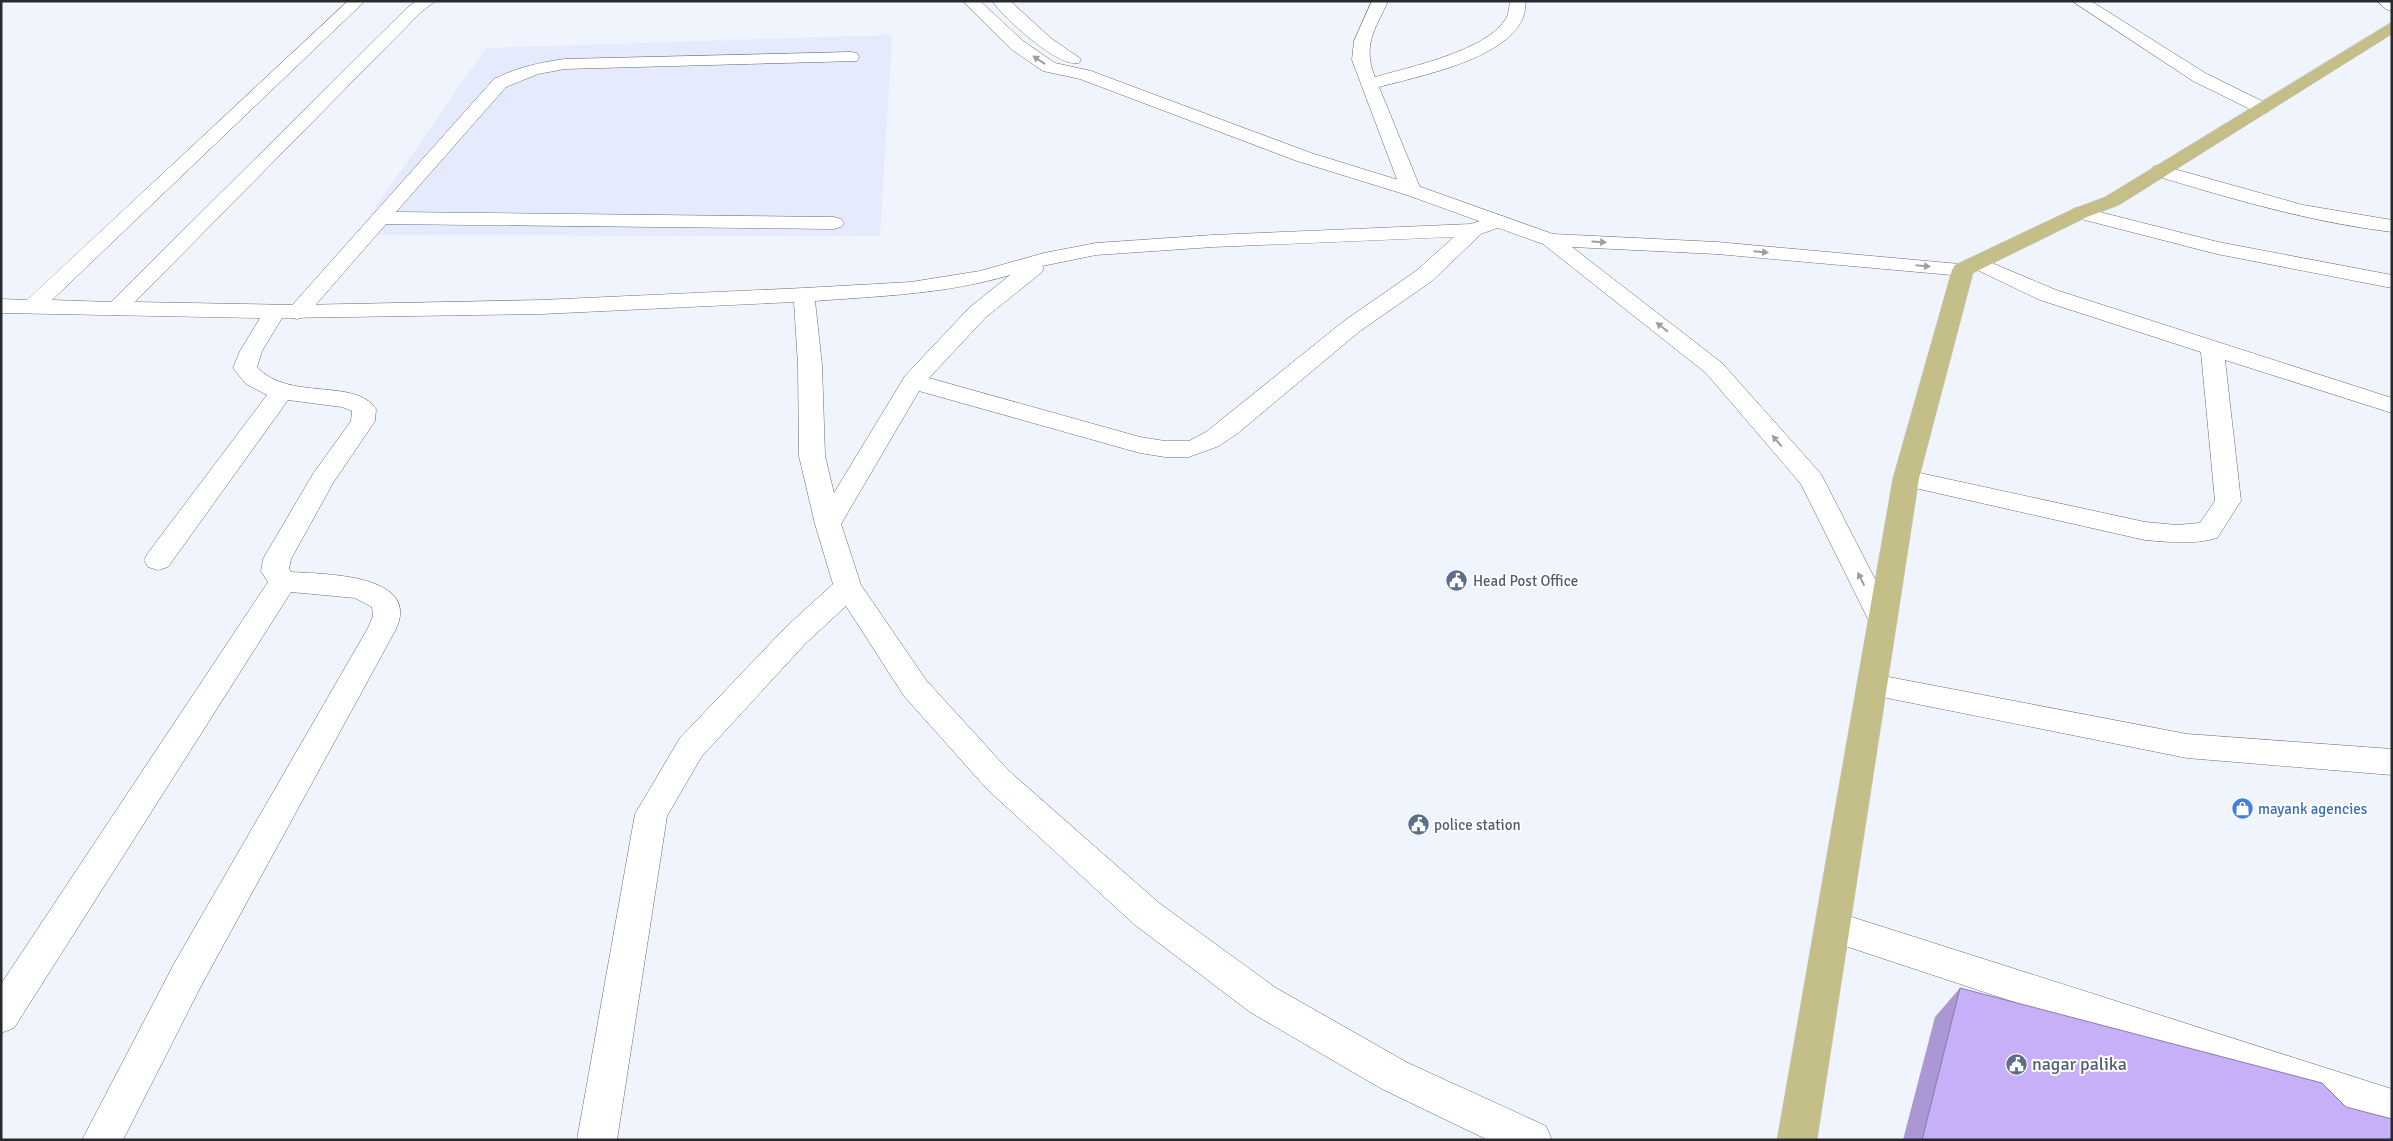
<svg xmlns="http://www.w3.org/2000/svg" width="2393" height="1141" viewBox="0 0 2393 1141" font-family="Signika,sans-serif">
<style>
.built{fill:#e5ebfc}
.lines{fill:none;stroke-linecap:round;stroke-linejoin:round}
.lane-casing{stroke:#696b74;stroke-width:1}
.street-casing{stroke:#696b74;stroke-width:1}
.secondary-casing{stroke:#696b74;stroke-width:1}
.primary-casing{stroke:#d0d0d1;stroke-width:1}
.lane{fill:#fff;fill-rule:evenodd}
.street{fill:#fff;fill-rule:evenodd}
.secondary{fill:#fff;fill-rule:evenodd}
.primary{fill:#c4bf89;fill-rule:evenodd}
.wall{fill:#ab97d4}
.building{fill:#c7b0f7;stroke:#8b7bad}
.oneway{fill:#9f9fa1}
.labels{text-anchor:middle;stroke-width:4;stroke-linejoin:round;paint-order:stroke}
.service-label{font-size:15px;fill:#4e5e75;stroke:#fff;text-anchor:start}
.shop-label{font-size:15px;fill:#366cbe;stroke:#fff;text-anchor:start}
.near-service-label{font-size:18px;fill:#4e5e75;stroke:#fff;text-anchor:start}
</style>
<rect width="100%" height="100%" fill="#f0f4fd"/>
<path class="built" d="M892 35 880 236 356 235 486 48Z"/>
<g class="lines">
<defs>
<g id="lane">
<path d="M2072 1H2091L2205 73 2268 104 2271 108 2268 112H2256L2193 81Z"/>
<path d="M851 52 857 53 859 57 857 61 565 69 538 74 506 87 396 212 834 217 841 219 844 223 841 227 834 229 386 224 305 317 297 319 289 317 286 312 494 79C516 68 540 62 565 59Z"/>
</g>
<g id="street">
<path d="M348 1H365L52 300 111 302 407 8 416 1H435L419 14 135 302 297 305 541 300 804 288 911 282 980 271 1044 253 1096 243 1213 235 1471 224 1498 215 1505 217 1508 221 1505 225 1481 234 1432 281 1360 331 1238 433 1219 446 1189 457H1165L1140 453 919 391 841 524 861 585 926 680 1009 771 1159 903 1276 988 1408 1063 1546 1126 1552 1140H1488L1382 1089 1250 1012 1135 925 987 789 904 696 846 606 806 643 702 756 667 816 617 1140H577L635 814 680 738 786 627 833 584 815 524 799 456 798 365 794 302 541 314 282 318 262 351 257 367C289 402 355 377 376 409L375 421 333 483 291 559 289 569 291 572C324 574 424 574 395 631L201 986 123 1140H82L175 962 368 628 373 616 372 607 355 598 291 592 14 1028 1 1033V984L268 582 261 571 263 559 313 474 351 421 352 411 342 407 288 400 168 567 158 570 148 567 144 560 148 553 267 395 246 384 233 368 240 351 260 318 1 313V299L27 300ZM1454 237 1416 271 1344 321 1206 432 1189 441H1165L1140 437 929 378 986 317 1041 273 1044 268 1042 266 1047 265 1096 255 1213 247ZM1010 275 970 307 905 376 834 493 825 456 822 365 815 301C881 296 947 294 1010 275Z"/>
<path d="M1372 1H1388C1375 30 1362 45 1375 77 1410 67 1485 51 1505 20 1509 15 1509 7 1510 1H1526C1525 7 1525 15 1522 20 1503 60 1419 76 1379 87L1421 190 1418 194H1404L1401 190 1352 60 1354 41Z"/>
<path d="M2160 165 2303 205 2392 220V232C2310 222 2232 199 2153 175L2150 171 2153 167Z"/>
<path d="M2080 207 2218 242 2392 275V288L2217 254 2073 217 2070 213 2073 209Z"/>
<path d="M1978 257 2056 290 2392 398V413L2225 360 2241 501 2217 538C2194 545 2169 542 2145 540L1897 484 1893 478 1897 472 1906 470 2145 522 2177 525 2200 523 2215 501 2201 352 2040 300 1971 267 1967 263 1971 259Z"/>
<path d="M1873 674 2187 734 2392 749V775L2187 758 1862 693 1858 685 1862 677Z"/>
<path d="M1833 911 2392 1089V1127L1821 938 1816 927 1821 916Z"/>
</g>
<g id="secondary">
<path d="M963 1H980L1023 41 1055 63 1091 71 1311 153 1418 186 1553 234 1717 242 1971 265 1974 270 1971 275 1963 276 1717 254 1572 247 1722 363 1821 474 1897 622 1893 629 1883 632 1873 629 1801 484 1706 373 1543 244 1404 194 1297 161 1080 79 1043 71 1011 49Z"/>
<path d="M992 1H1010L1052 39 1081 59 1079 63C1058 68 1004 18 992 1Z"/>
<path d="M2377 1H2392V11L2386 9Z"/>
</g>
<path id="primary" d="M2392 22V34L2119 205 2087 217 1973 273 1919 478 1817 1140H1777L1893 478 1952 270 1955 265 2073 209 2105 197Z"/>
</defs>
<use href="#lane" class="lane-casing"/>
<use href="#street" class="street-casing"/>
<use href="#secondary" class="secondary-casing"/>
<use href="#primary" class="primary-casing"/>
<use href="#lane" class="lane"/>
<use href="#street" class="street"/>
<use href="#secondary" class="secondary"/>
<use href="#primary" class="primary"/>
</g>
<path class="wall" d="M1960 988 2392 1140H1903L1935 1017Z"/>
<path class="building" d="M1960 988 2322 1083 2346 1107 2392 1119V1140H1922Z"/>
<defs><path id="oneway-solid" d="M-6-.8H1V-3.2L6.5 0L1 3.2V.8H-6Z" transform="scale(1.25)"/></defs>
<g class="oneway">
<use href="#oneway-solid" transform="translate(1039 60) rotate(-146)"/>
<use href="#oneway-solid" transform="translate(1599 242) rotate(3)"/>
<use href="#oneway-solid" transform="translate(1761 252) rotate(5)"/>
<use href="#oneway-solid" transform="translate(1923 266) rotate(5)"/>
<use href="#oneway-solid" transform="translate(1662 327) rotate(-142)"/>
<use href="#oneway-solid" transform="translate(1777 441) rotate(-131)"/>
<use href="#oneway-solid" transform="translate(1861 579) rotate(-117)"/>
</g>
<defs>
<symbol id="civic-disc" viewBox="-11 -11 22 22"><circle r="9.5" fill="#5c6f8a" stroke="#fff"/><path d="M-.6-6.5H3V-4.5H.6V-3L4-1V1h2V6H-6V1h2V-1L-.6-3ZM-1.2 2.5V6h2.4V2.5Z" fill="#fff"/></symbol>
<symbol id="shop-disc" viewBox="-11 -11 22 22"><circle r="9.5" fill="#3f7fe0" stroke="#fff"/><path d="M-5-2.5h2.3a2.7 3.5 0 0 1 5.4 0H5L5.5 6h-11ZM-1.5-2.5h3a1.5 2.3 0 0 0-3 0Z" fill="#fff"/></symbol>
</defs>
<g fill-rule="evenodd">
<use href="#civic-disc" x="1444" y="568" width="25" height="25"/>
<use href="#shop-disc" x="2230" y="796" width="25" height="25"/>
<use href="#civic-disc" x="1406" y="812" width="25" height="25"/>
<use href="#civic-disc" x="2004" y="1052" width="25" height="25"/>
</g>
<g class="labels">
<g class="service-label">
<text x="1473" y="586">Head Post Office</text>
<text x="1434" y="830">police station</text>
</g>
<g class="shop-label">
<text x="2258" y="814">mayank agencies</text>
</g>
<g class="near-service-label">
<text x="2032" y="1070">nagar palika</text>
</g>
</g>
<rect width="2393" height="1141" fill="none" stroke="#292a2e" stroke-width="5"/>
</svg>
